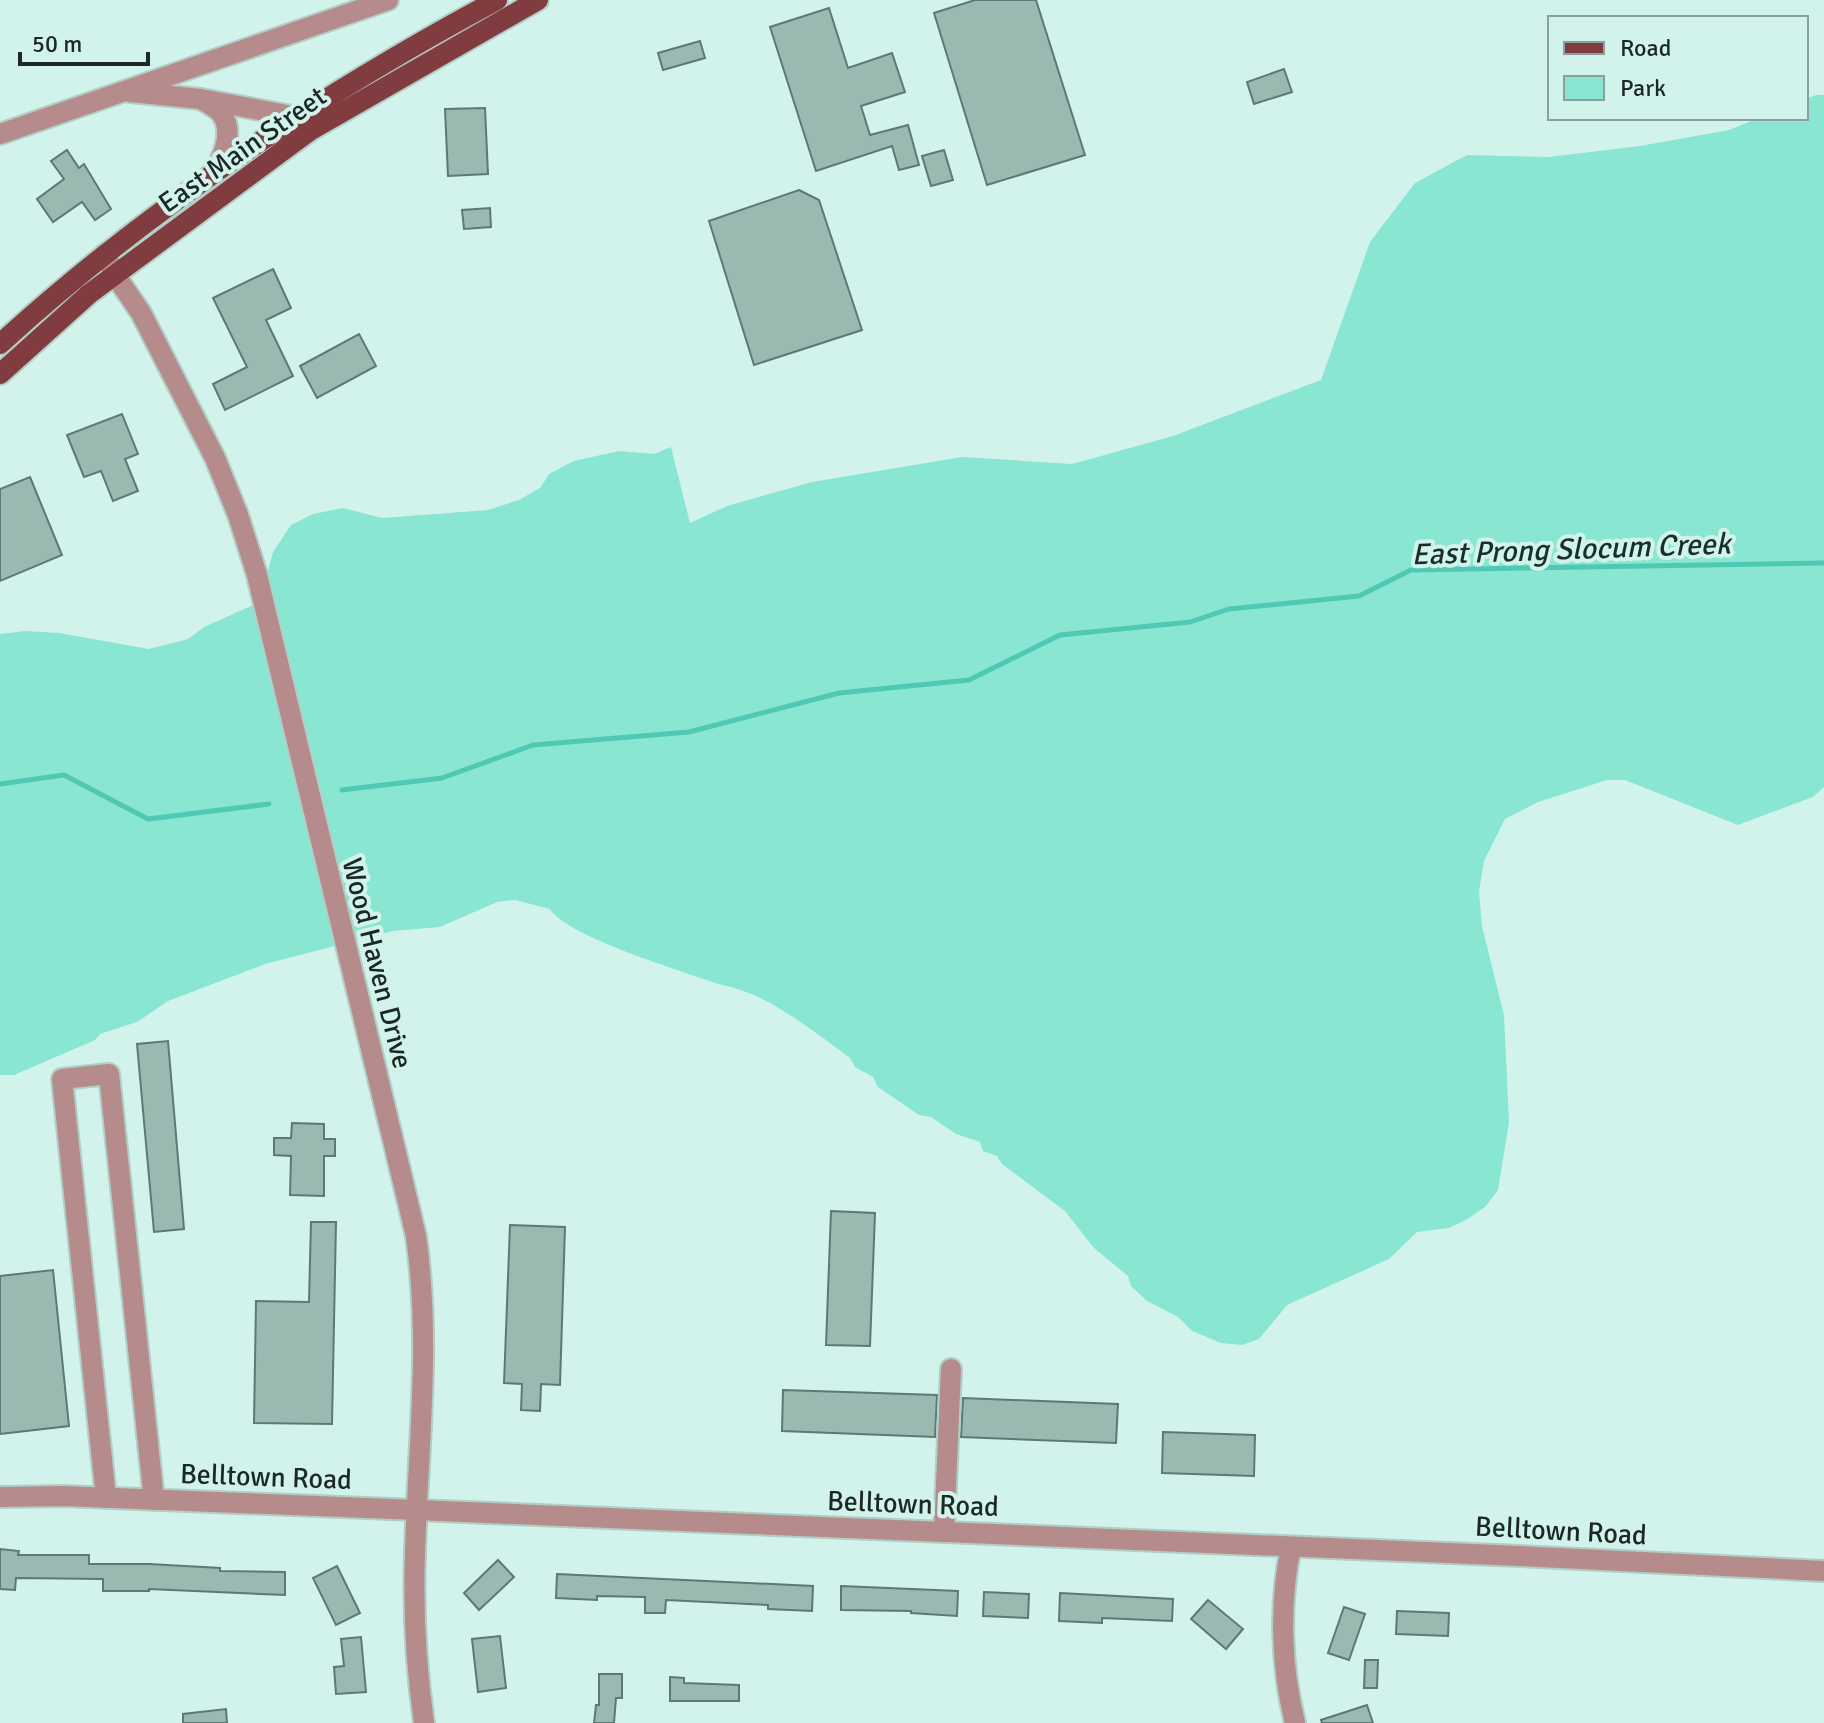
<svg xmlns="http://www.w3.org/2000/svg" width="1824" height="1723" viewBox="0 0 1824 1723" font-family="Signika,sans-serif">
<style>
.green{fill:#88e6d3}
.lines{fill:none;stroke-linecap:round;stroke-linejoin:round}
.stream{stroke:#4fc9b4;stroke-width:5}
.building{fill:#99b9b1;stroke:#5c7a74;stroke-width:2}
.minor-casing{stroke:#b1cec7;stroke-width:24}
.major-casing{stroke:#b1cec7;stroke-width:24}
.minor{stroke:#b58c8b;stroke-width:20}
.major{stroke:#813c3f;stroke-width:20}
.labels{text-anchor:middle;stroke-width:8;stroke-linejoin:round;paint-order:stroke}
.street-label{font-size:28px;fill:#1b2825;stroke:#d2f3eb}
.water-label{font-size:30px;font-style:italic;fill:#192f2a;stroke:#d2f3eb}
</style>
<rect width="100%" height="100%" fill="#d2f3eb"/>
<path class="green" d="M1816 95H1824V787L1813 797 1738 825 1625 780H1607L1538 802 1505 819 1484 861 1479 892 1482 926 1504 1015 1509 1122 1498 1190 1485 1207 1466 1220 1449 1228 1417 1232 1389 1259 1287 1305 1259 1339 1242 1345 1221 1343 1192 1331 1178 1317 1147 1301 1131 1286 1128 1276 1094 1248 1065 1211 1002 1164 997 1156 983 1151 980 1142 956 1134 931 1117 919 1115 878 1087 873 1077 855 1067 850 1058C810 1029 768 993 718 984 683 971 567 937 550 909L515 900 497 902 440 927 393 931 265 964 168 1001 137 1022 100 1034 95 1040 14 1075H0V634L25 631 59 633 149 649 188 639 204 627 260 602 273 552 291 525 313 514 343 508 382 518 488 510 519 500 540 488 549 474 574 461 619 451 654 454 671 447 690 523 727 506 812 482 962 457 1072 464 1173 436 1321 380 1370 242 1415 183 1467 155 1549 157 1640 146 1729 130 1759 118H1806V99Z"/>
<g class="lines">
<g class="stream">
<path d="M0 784 64 775 148 819 269 804"/>
<path d="M342 790 442 778 533 745 689 732 839 693 969 680 1060 635 1190 622 1229 609 1359 596 1411 570 1824 563"/>
</g>
</g>
<g class="building">
<path d="M975 0H1036L1085 155 987 185 934 13Z"/>
<path d="M829 8 848 68 892 53 905 92 861 106 870 135 908 125 919 165 899 170 892 146 816 171 770 27Z"/>
<path d="M700 41 705 58 663 70 658 53Z"/>
<path d="M1284 69 1292 92 1254 104 1247 82Z"/>
<path d="M485 108 488 174 448 176 445 109Z"/>
<path d="M67 150 79 168 84 164 111 209 95 220 82 202 53 222 37 199 64 179 51 161Z"/>
<path d="M944 150 953 180 931 186 922 156Z"/>
<path d="M799 190 819 200 862 330 754 365 709 221Z"/>
<path d="M490 208 491 227 464 229 462 210Z"/>
<path d="M273 269 291 308 266 320 293 376 225 410 213 384 247 367 213 298Z"/>
<path d="M359 334 376 366 317 398 300 366Z"/>
<path d="M122 414 138 454 125 459 138 491 113 501 101 471 84 477 67 435Z"/>
<path d="M30 477 62 555 0 581V489Z"/>
<path d="M168 1041 184 1229 154 1232 137 1044Z"/>
<path d="M292 1123 324 1124V1139H335V1156H324V1196L290 1195 291 1156 274 1155V1138H291Z"/>
<path d="M831 1211 875 1213 870 1346 826 1345Z"/>
<path d="M311 1222H336L332 1424 254 1423 256 1301 309 1302Z"/>
<path d="M510 1225 565 1227 560 1385 541 1384 540 1411 521 1410 522 1384 504 1383Z"/>
<path d="M53 1270 69 1426 0 1434V1276Z"/>
<path d="M783 1390 937 1395 935 1437 782 1431Z"/>
<path d="M963 1398 1118 1404 1116 1443 961 1437Z"/>
<path d="M1163 1432 1255 1435 1254 1476 1162 1473Z"/>
<path d="M0 1549 19 1551 18 1555H89V1564H149L220 1568V1571L285 1572V1595L149 1589V1591H103V1579L16 1578 15 1590 0 1589Z"/>
<path d="M498 1560 514 1577 479 1610 464 1593Z"/>
<path d="M337 1566 360 1613 336 1625 313 1578Z"/>
<path d="M557 1574 813 1586 812 1611 768 1609V1605L666 1600 665 1613H645V1597L597 1596V1600L556 1598Z"/>
<path d="M841 1586 958 1591 957 1616 911 1613V1611L841 1610Z"/>
<path d="M984 1592 1029 1594 1028 1618 983 1616Z"/>
<path d="M1060 1593 1173 1599 1172 1621 1102 1618V1623L1059 1621Z"/>
<path d="M1208 1600 1243 1629 1226 1649 1191 1619Z"/>
<path d="M1344 1607 1365 1614 1349 1660 1328 1653Z"/>
<path d="M1397 1611 1449 1613 1448 1636 1396 1634Z"/>
<path d="M500 1636 506 1688 478 1692 472 1639Z"/>
<path d="M361 1637 366 1692 336 1694 334 1667 344 1666 341 1639Z"/>
<path d="M1365 1660H1378L1377 1688H1364Z"/>
<path d="M599 1674H622V1698H616L614 1723H594L596 1705H599Z"/>
<path d="M670 1677 684 1678V1683L739 1685V1701H670Z"/>
<path d="M1367 1705 1373 1723H1322L1321 1720Z"/>
<path d="M226 1709 227 1723H183V1714Z"/>
</g>
<g class="lines">
<defs>
<g id="minor">
<path d="M130 92 201 99 308 119"/>
<path d="M204 101C209 104 217 108 221 113 235 131 223 160 211 175"/>
<path d="M0 134 388 0"/>
<path d="M105 254 115 275 141 313 215 458 238 515 257 575 416 1236C431 1342 418 1447 415 1553 413 1609 416 1667 424 1723"/>
<path d="M0 1497 63 1496 417 1510 1520 1556 1824 1571"/>
<path d="M106 1498 62 1079 109 1074 154 1500"/>
<path d="M944 1532 951 1369"/>
<path d="M1291 1547C1279 1603 1281 1667 1295 1723"/>
</g>
<g id="major">
<path d="M0 344C149 208 320 95 497 0"/>
<path d="M0 374 89 294 311 130 538 0"/>
</g>
</defs>
<use href="#minor" class="minor-casing"/>
<use href="#major" class="major-casing"/>
<use href="#minor" class="minor"/>
<use href="#major" class="major"/>
</g>
<g class="labels">
<g class="street-label">
<text transform="translate(242 149) rotate(-35)" y="10">East Main Street</text>
<text transform="translate(378 963) rotate(76)" y="10">Wood Haven Drive</text>
<text transform="translate(266 1476) rotate(2)" y="10">Belltown Road</text>
<text transform="translate(913 1503) rotate(2)" y="10">Belltown Road</text>
<text transform="translate(1561 1530) rotate(3)" y="10">Belltown Road</text>
</g>
<g class="water-label">
<text transform="translate(1571 549) rotate(-2)" y="10">East Prong Slocum Creek</text>
</g>
</g>
<rect x="1548" y="16" width="260" height="104" fill="#d2f3eb" stroke="#89a29c" stroke-width="2"/>
<rect x="1564" y="42" width="40" height="12" fill="#813c3f" stroke="#89a29c" stroke-width="2"/>
<text x="1620" y="56" font-size="24" fill="#1b2825">Road</text>
<rect x="1564" y="76" width="40" height="24" fill="#88e6d3" stroke="#89a29c" stroke-width="2"/>
<text x="1620" y="96" font-size="24" fill="#1b2825">Park</text>
<path d="M20 52v12h128v-12" fill="none" stroke="#1b2825" stroke-width="4"/>
<text x="32" y="52" font-size="24" fill="#1b2825" stroke="#d2f3eb" stroke-width="6" paint-order="stroke">50 m</text>
</svg>
